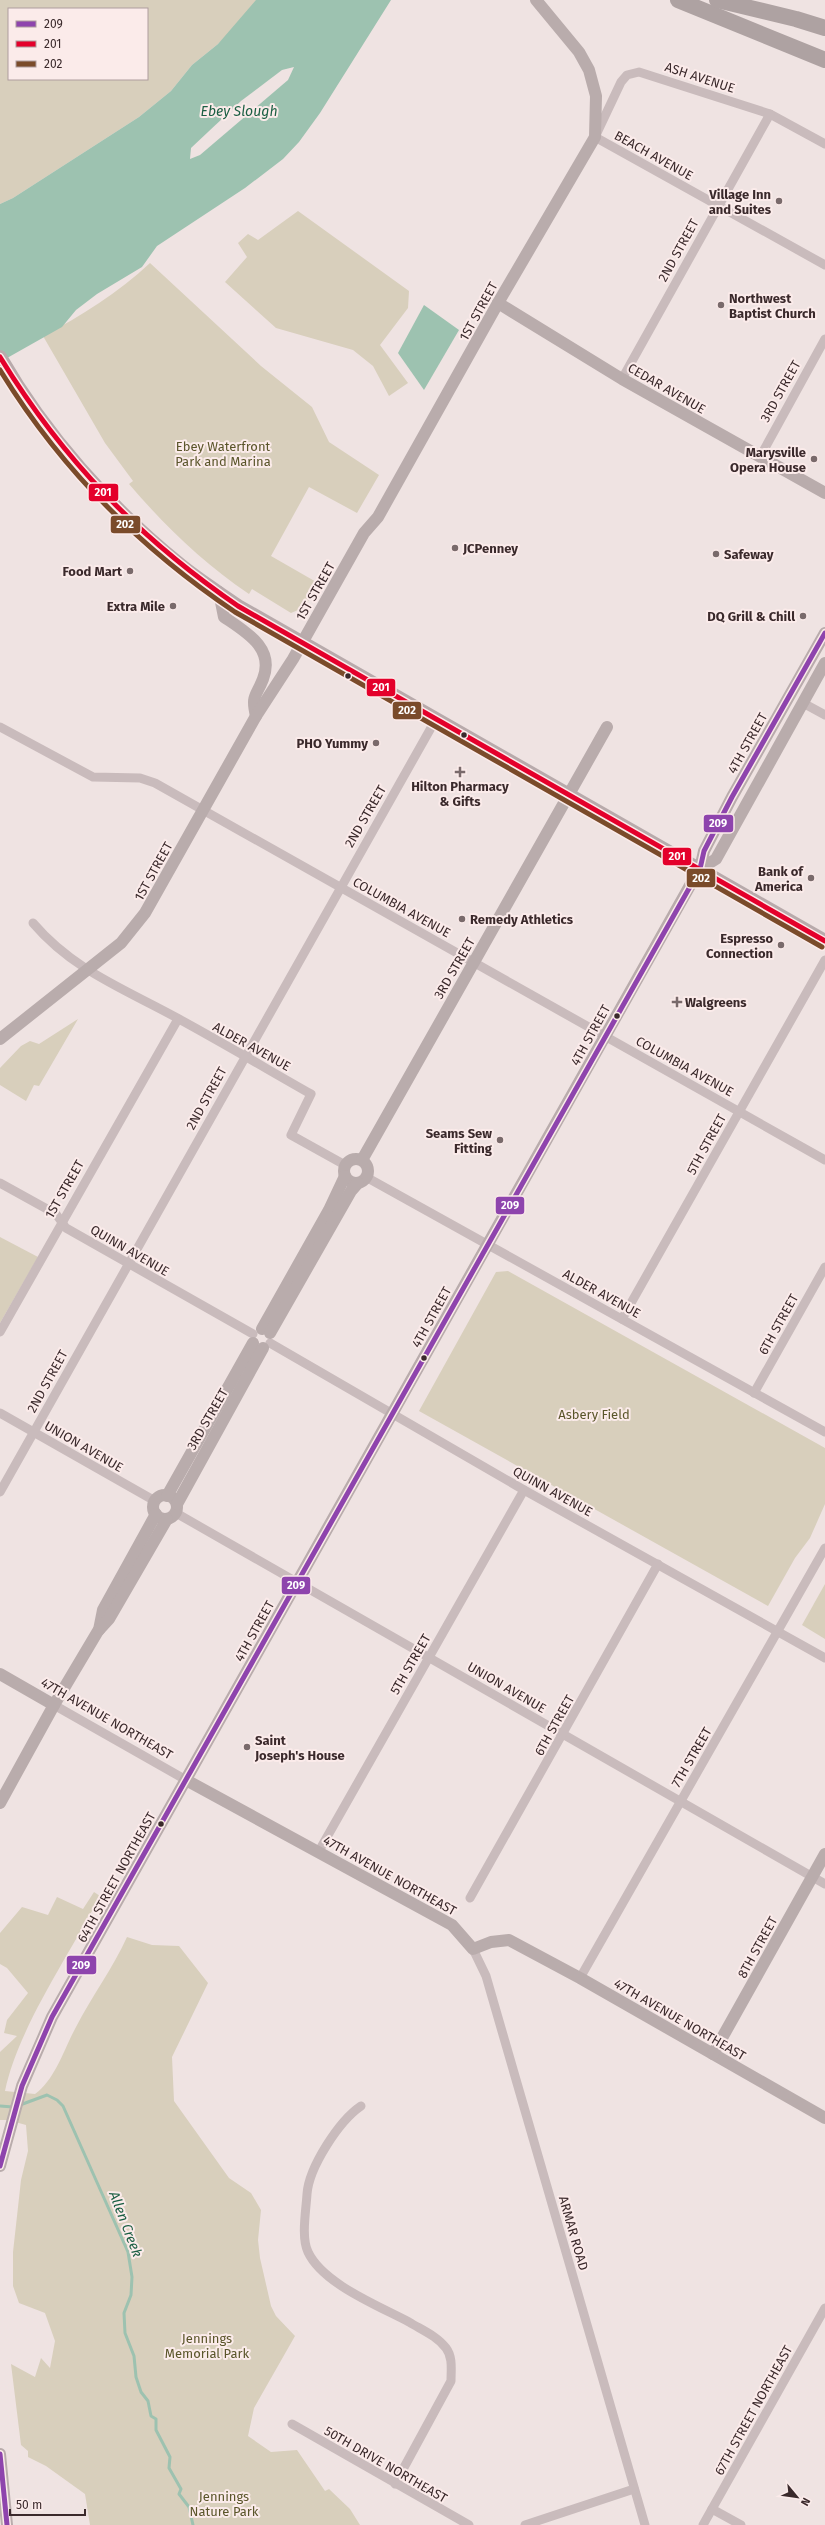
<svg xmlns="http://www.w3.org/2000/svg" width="825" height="2525" viewBox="0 0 825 2525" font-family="'Fira Sans',sans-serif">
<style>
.green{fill:#d8cfbc;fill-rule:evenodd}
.water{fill:#9dc2b0}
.pier{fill:#efe3e2}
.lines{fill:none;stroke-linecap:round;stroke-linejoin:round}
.stream{stroke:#9dc2b0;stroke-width:3}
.street{stroke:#c9bbbc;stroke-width:9}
.secondary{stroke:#b9acac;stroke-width:12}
.primary{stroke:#b8aaab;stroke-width:14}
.highway{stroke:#aea2a2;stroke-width:16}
.bus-1-casing{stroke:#fbebea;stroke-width:8}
.bus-2-casing{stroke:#fbebea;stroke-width:8}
.bus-3-casing{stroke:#fbebea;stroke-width:8}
.bus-1{stroke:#8e44ad;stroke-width:5}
.bus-2{stroke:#e4002b;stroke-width:5}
.bus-3{stroke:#7a4b2a;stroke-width:5}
.poi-dot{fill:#796a6b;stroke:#fbebea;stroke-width:1.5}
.bus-dot{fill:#3a292b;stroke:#fbebea;stroke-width:1.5}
.labels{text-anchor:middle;stroke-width:4;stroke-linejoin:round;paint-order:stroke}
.street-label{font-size:13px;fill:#3a292b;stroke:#fbebea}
.poi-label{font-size:13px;font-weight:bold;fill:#3a292b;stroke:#fbebea;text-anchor:end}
.park-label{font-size:13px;fill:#5a552a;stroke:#fbebea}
.water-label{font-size:14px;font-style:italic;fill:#1b5f43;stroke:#fbebea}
.line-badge{stroke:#fbebea;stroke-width:1.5}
.badge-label{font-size:11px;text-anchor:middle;font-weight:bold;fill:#fff}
</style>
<rect width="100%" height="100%" fill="#efe3e2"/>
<g class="green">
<path d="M0 0H266L218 44 192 65 171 91 139 117 13 198 0 204ZM9 9H147V79H9Z"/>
<path d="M298 211 409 291 408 308 380 345 408 383 389 396 373 366 353 350 276 328 225 282 247 257 238 243 248 234 258 240Z"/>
<path d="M150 263 261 366 312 407 329 442 379 475 357 513 309 487 271 556 318 583 305 607 291 613 252 589 249 594C203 563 165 526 129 484L133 481 105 443 43 336C81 316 118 293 150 263Z"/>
<path d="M78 1019 39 1086 34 1085 26 1101 0 1085V1068L21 1046 30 1041 39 1044Z"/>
<path d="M0 1237 38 1257 0 1323Z"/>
<path d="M508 1271 825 1448V1504L810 1538 795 1558 768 1606 419 1411 496 1272Z"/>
<path d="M825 1584V1639L802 1625Z"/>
<path d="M94 1892 100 1896C70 1954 18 2028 5 2091L35 2094C55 2080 64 2049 76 2027 92 1996 113 1968 127 1937L152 1945 179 1946 208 1983 172 2057 174 2101 229 2178 251 2193 261 2210 258 2240 260 2258 271 2306 276 2316 295 2336 254 2408 248 2436 271 2452 297 2450 325 2491 329 2489 350 2509 360 2525H90L85 2494 46 2466 28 2457V2451L21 2445 11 2364 35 2377 41 2358 50 2368 55 2341 45 2313 19 2303 13 2286V2252L21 2180 28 2151 26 2125 8 2120H0V2052L17 2036 4 2033 7 2020 28 1993 7 1968 0 1964V1933L22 1907 48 1915 57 1897 83 1909Z"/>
</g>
<g class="water">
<path d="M256 0H391L320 113 299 142 283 159 245 188 157 246 142 267 97 294 76 310 62 327 0 362V204L13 198 139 117 171 91 192 65 218 44Z"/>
<path d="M424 305 459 330 424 390 398 353Z"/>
</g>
<path class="pier" d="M294 67 288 80 200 155 190 159 191 148 241 101 282 70Z"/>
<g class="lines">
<g class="stream">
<path d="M20 2105 47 2095 57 2100 63 2106 128 2252 132 2277 131 2295 124 2313 125 2333 134 2356 136 2377 141 2392 148 2401 151 2416 156 2419V2430L170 2457 169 2468 181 2489 179 2494 189 2507 193 2525"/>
<path d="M0 2106 13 2107"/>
</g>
<g class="street">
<path d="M825 144 770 114 639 72 627 75 621 82 595 137 825 265"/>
<path d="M622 379 770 114"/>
<path d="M760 457 825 339"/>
<path d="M803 703 825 715"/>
<path d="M0 727 93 777 140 778 155 783 825 1160"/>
<path d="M33 923C74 971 125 989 179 1019 223 1043 267 1069 311 1094L291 1135 345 1165"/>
<path d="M366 1177 825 1432"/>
<path d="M0 1183 56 1214 66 1228 253 1334"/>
<path d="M622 1319 825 960"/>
<path d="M0 1332 178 1019"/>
<path d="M270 1343 524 1490 825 1658"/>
<path d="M754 1393 825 1267"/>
<path d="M0 1413 155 1501"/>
<path d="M0 1492 436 719"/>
<path d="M176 1513 825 1884"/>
<path d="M54 1705 186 1780"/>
<path d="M319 1851 524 1490"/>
<path d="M470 1898 658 1564"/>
<path d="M473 1949 486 1976 645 2525"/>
<path d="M580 1978 825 1548"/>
<path d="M361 2106C339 2121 309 2167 307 2194 306 2211 301 2237 308 2252 323 2284 379 2306 409 2322 422 2330 437 2336 446 2348 453 2357 451 2370 451 2381L395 2484"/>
<path d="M292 2424 469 2525"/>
<path d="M712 2509 741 2525"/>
<path d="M525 2525 634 2489"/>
<path d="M703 2525 825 2308"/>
</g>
<g class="secondary">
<path d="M498 303 622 379 825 493"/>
<path d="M219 592 224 617C246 632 275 648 263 679 256 697 251 695 256 716"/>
<path d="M700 869 716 859 825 663"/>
<path d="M0 1039 121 943 145 913 256 716 293 659 364 533 378 517 498 303 595 137 596 96 589 70 579 52 536 0"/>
<circle cx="356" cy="1171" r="12"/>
<path d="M362 1160 607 727"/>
<path d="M262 1329 329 1210 345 1176"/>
<path d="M270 1333 351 1191 358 1183"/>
<circle cx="165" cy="1507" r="12"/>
<path d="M167 1496 253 1343"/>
<path d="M177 1504 263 1348"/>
<path d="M99 1630 103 1610 156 1514"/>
<path d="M0 1674 54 1705"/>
<path d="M186 1780 452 1925 473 1949 491 1942 509 1940 580 1978 825 2118"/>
<path d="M0 1803 54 1705 98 1631 109 1619 167 1519"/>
<path d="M713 2054 825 1854"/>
<path d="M0 2166 22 2086 52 2017 692 882 700 869 704 851 732 797 825 633"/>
<path d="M0 2454 7 2525"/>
</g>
<path class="primary" d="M0 357C45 435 108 506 178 563 197 579 218 592 238 606L825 941"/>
<g class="highway">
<path d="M678 0 825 60"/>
<path d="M717 0 796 19 825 28"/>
</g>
<defs>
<g id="bus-1">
<path d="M0 2166 22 2086 52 2017 700 869 704 851 732 797 825 633"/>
<path d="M0 2454 7 2525"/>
</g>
<path id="bus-2" d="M0 357C63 460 139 538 238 606L825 941"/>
<path id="bus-3" d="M0 370C60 468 140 548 235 612L822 947"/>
</defs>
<use href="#bus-1" class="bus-1-casing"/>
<use href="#bus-2" class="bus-2-casing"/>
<use href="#bus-3" class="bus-3-casing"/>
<use href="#bus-1" class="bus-1"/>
<use href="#bus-2" class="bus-2"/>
<use href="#bus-3" class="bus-3"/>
</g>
<g class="poi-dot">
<circle cx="779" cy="201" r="4"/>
<circle cx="721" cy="305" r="4"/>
<circle cx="814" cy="459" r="4"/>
<circle cx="455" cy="548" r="4"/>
<circle cx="716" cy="554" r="4"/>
<circle cx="130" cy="571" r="4"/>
<circle cx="173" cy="606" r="4"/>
<circle cx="803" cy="616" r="4"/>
<circle cx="376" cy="743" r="4"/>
<path d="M458 766h4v4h4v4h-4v4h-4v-4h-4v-4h4z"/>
<circle cx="811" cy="878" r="4"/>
<circle cx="462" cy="919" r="4"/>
<circle cx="781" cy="945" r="4"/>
<path d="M675 996h4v4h4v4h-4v4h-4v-4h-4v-4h4z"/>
<circle cx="500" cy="1140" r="4"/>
<circle cx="247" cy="1747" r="4"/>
</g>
<g class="bus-dot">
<circle cx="348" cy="676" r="3.5"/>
<circle cx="464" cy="735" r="3.5"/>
<circle cx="617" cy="1016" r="3.5"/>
<circle cx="424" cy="1358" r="3.5"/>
<circle cx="161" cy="1824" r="3.5"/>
</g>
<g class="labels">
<g class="street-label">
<text transform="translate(700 77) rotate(18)" y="5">ASH AVENUE</text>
<text transform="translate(654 155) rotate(29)" y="5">BEACH AVENUE</text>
<text transform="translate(678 250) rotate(-61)" y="5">2ND STREET</text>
<text transform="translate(478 311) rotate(-61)" y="5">1ST STREET</text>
<text transform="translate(667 388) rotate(30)" y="5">CEDAR AVENUE</text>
<text transform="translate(780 391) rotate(-61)" y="5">3RD STREET</text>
<text transform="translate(315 591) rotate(-60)" y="5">1ST STREET</text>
<text transform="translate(747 743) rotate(-61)" y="5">4TH STREET</text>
<text transform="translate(365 816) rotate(-60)" y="5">2ND STREET</text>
<text transform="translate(153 871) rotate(-61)" y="5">1ST STREET</text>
<text transform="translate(402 907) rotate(29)" y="5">COLUMBIA AVENUE</text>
<text transform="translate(454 968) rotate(-60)" y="5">3RD STREET</text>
<text transform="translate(590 1035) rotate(-61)" y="5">4TH STREET</text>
<text transform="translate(252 1046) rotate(29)" y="5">ALDER AVENUE</text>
<text transform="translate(685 1066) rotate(29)" y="5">COLUMBIA AVENUE</text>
<text transform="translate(206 1098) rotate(-61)" y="5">2ND STREET</text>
<text transform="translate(706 1144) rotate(-61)" y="5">5TH STREET</text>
<text transform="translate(64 1189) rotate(-60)" y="5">1ST STREET</text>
<text transform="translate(130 1250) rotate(30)" y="5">QUINN AVENUE</text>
<text transform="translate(602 1293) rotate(29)" y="5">ALDER AVENUE</text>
<text transform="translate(431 1317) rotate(-61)" y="5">4TH STREET</text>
<text transform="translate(778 1324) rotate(-61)" y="5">6TH STREET</text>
<text transform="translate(47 1381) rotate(-61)" y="5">2ND STREET</text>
<text transform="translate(207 1419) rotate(-60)" y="5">3RD STREET</text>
<text transform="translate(84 1446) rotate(30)" y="5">UNION AVENUE</text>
<text transform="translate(553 1491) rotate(29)" y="5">QUINN AVENUE</text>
<text transform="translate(254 1631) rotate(-61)" y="5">4TH STREET</text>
<text transform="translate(410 1664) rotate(-60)" y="5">5TH STREET</text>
<text transform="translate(507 1687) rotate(30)" y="5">UNION AVENUE</text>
<text transform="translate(107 1718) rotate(30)" y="5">47TH AVENUE NORTHEAST</text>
<text transform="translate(554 1725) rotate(-61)" y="5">6TH STREET</text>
<text transform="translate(691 1757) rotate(-60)" y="5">7TH STREET</text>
<text transform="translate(390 1875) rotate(29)" y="5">47TH AVENUE NORTHEAST</text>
<text transform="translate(116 1877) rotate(-61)" y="5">64TH STREET NORTHEAST</text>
<text transform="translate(757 1947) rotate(-61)" y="5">8TH STREET</text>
<text transform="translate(680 2019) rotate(30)" y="5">47TH AVENUE NORTHEAST</text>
<text transform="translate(574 2233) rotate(74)" y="5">ARMAR ROAD</text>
<text transform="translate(753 2410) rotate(-61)" y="5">67TH STREET NORTHEAST</text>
<text transform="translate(386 2464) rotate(30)" y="5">50TH DRIVE NORTHEAST</text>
</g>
<g class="poi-label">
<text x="771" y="199">Village Inn<tspan x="771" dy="15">and Suites</tspan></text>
<text x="729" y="303" text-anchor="start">Northwest<tspan x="729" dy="15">Baptist Church</tspan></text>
<text x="806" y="457">Marysville<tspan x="806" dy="15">Opera House</tspan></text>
<text x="463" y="553" text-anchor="start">JCPenney</text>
<text x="724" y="559" text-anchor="start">Safeway</text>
<text x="122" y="576">Food Mart</text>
<text x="165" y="611">Extra Mile</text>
<text x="795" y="621">DQ Grill &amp; Chill</text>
<text x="368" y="748">PHO Yummy</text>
<text x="460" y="791" text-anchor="middle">Hilton Pharmacy<tspan x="460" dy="15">&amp; Gifts</tspan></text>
<text x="803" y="876">Bank of<tspan x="803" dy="15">America</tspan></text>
<text x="470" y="924" text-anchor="start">Remedy Athletics</text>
<text x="773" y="943">Espresso<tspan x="773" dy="15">Connection</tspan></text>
<text x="685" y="1007" text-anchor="start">Walgreens</text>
<text x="492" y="1138">Seams Sew<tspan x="492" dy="15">Fitting</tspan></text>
<text x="255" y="1745" text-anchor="start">Saint<tspan x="255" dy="15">Joseph's House</tspan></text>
</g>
<g class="park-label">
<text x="223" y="451">Ebey Waterfront<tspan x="223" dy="15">Park and Marina</tspan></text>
<text x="594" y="1419">Asbery Field</text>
<text x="207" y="2343">Jennings<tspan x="207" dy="15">Memorial Park</tspan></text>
<text x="224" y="2501">Jennings<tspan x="224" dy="15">Nature Park</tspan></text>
</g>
<g class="water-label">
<text x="239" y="116">Ebey Slough</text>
<text transform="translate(126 2224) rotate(69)" y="5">Allen Creek</text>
</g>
</g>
<g class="line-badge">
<rect x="88" y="483" width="31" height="19" rx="4" fill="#e4002b"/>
<rect x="110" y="515" width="31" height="19" rx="4" fill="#7a4b2a"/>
<rect x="366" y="678" width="30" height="19" rx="4" fill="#e4002b"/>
<rect x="392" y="701" width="30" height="19" rx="4" fill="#7a4b2a"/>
<rect x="703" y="814" width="31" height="19" rx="4" fill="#8e44ad"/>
<rect x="662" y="847" width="30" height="19" rx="4" fill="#e4002b"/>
<rect x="686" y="868" width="30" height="20" rx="4" fill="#7a4b2a"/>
<rect x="495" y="1196" width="30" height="19" rx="4" fill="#8e44ad"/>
<rect x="281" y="1576" width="30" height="19" rx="4" fill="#8e44ad"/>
<rect x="66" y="1955" width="31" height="20" rx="4" fill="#8e44ad"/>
</g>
<g class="badge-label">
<text x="103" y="496">201</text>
<text x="125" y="528">202</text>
<text x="381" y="691">201</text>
<text x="407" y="714">202</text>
<text x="718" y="827">209</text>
<text x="677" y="860">201</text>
<text x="701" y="882">202</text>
<text x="510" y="1209">209</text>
<text x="296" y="1589">209</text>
<text x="81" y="1969">209</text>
</g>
<rect x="8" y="8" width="140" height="72" fill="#fbebea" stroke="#ae9d9e"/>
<rect x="16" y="21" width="20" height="6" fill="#8e44ad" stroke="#ae9d9e"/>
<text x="44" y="28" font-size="12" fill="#3a292b">209</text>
<rect x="16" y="41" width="20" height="6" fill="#e4002b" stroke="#ae9d9e"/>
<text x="44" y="48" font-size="12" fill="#3a292b">201</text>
<rect x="16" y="61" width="20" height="6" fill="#7a4b2a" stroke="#ae9d9e"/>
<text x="44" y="68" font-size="12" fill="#3a292b">202</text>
<g transform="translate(797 2497) rotate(119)" stroke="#fbebea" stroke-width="3" paint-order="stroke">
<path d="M0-3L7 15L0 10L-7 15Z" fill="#3a292b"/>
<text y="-6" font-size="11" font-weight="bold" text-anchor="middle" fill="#3a292b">N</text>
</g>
<path d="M10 2509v6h75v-6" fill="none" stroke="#3a292b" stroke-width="2"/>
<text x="16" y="2509" font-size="12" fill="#3a292b" stroke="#fbebea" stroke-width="3" paint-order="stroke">50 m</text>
</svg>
